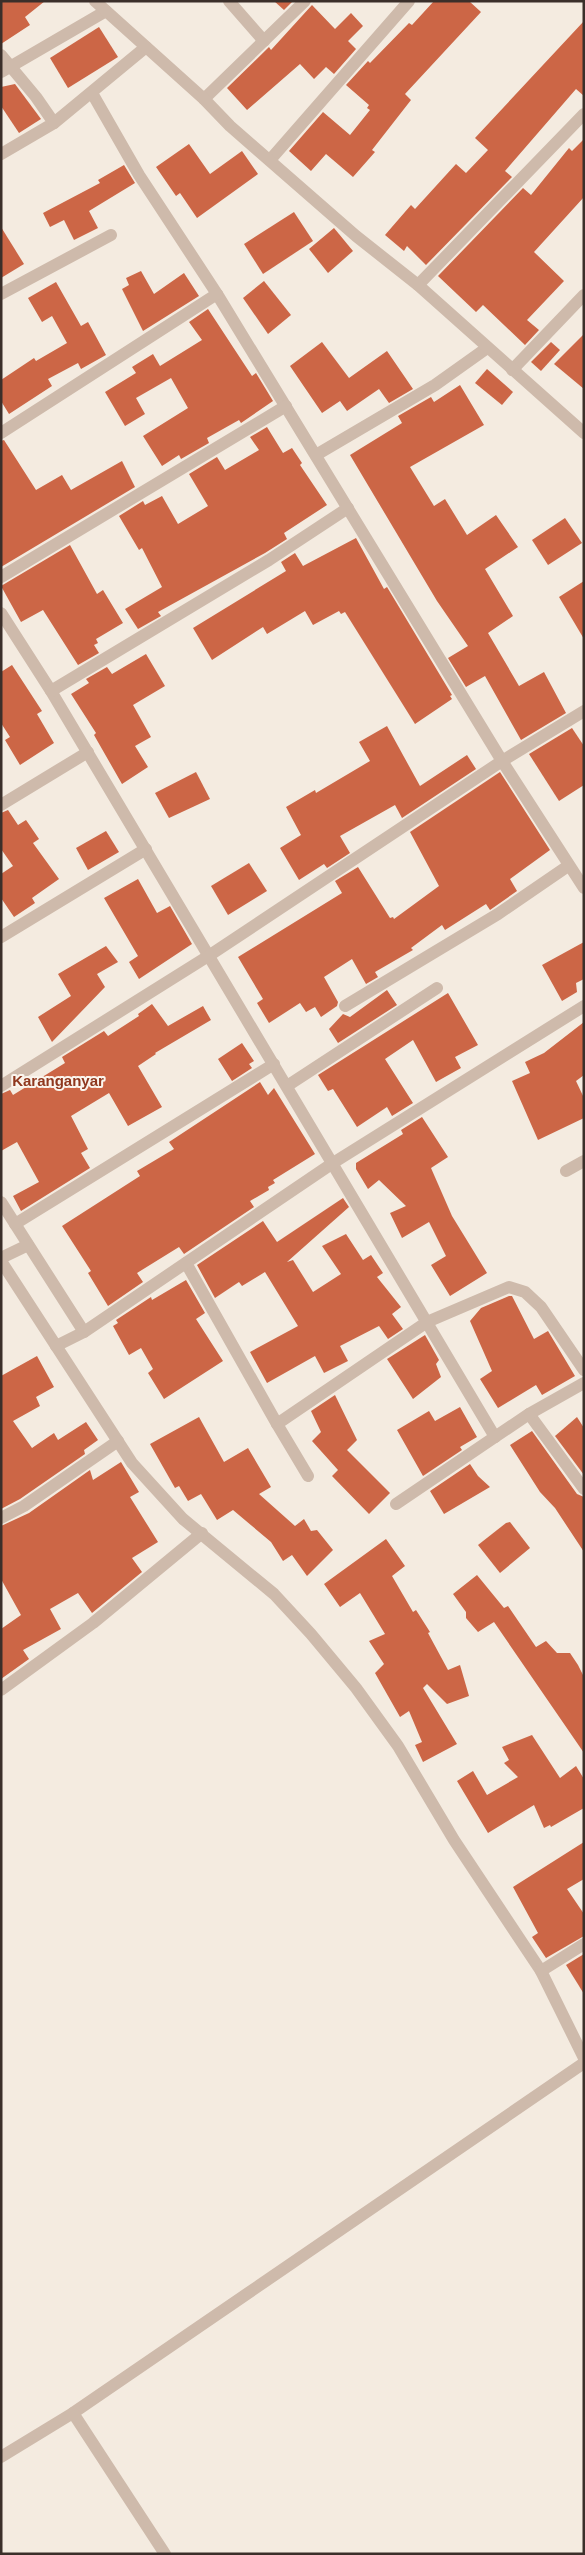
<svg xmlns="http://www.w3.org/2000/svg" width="585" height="2555" viewBox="0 0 585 2555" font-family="Helvetica,sans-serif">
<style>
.building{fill:#cc6646}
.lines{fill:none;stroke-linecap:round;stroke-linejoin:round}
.minor{stroke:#cebaab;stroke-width:12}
.tertiary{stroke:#cebaab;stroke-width:12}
.labels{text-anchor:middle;stroke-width:4;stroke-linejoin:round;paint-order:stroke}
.quarter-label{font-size:15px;font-weight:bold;fill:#8f381e;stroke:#fbf5ed}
</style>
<rect width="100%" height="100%" fill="#f4ebe0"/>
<g class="building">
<path d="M1 1H45L25 17 30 25 1 44Z"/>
<path d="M274 1H293L284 10Z"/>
<path d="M434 1H469L481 12 405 94 411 100 372 150 375 152 353 177 326 154 311 171 289 151 323 112 350 135 370 110 367 108 369 105 346 85 368 61 370 63 409 23 412 25Z"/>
<path d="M312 5 335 29 351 13 363 26 348 41 356 49 334 74 326 67 314 79 300 64 247 110 227 88 269 47 271 50Z"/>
<path d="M584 21V96L576 89 505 171 512 177 426 265 407 246 404 251 385 235 411 205 415 209 456 164 466 173 488 150 475 138Z"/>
<path d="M99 27 118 57 68 88 50 58Z"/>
<path d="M15 84 41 119 19 133 1 106V87Z"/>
<path d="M584 139V197L534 252 564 281 527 320 539 330 525 345 483 305 476 312 438 276 523 188 531 195 569 148 572 151Z"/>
<path d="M189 144 210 174 242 151 258 174 197 218 180 193 176 196 156 167Z"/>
<path d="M124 165 135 183 89 211 98 228 74 240 64 220 50 227 43 213 100 183 98 180Z"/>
<path d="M294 212 313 241 263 274 244 244Z"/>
<path d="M1 227 24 264 1 278Z"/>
<path d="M334 228 353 251 328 273 309 249Z"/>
<path d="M141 271 154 294 184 273 199 296 143 331 122 289 129 285 126 278Z"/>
<path d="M264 281 291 315 268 334 243 298Z"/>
<path d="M56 282 81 326 88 322 106 355 81 369 78 363 48 379 52 386 9 414 1 401V380L34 358 36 361 67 343 52 316 42 322 28 298Z"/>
<path d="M208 309 252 376 256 373 273 401 241 423 239 420 207 438 209 443 181 459 179 455 162 466 143 436 188 408 171 378 136 398 145 414 125 426 105 392 136 373 132 367 153 354 160 366 202 340 189 322Z"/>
<path d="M584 334V389L554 364Z"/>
<path d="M322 342 349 378 387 351 413 389 389 403 379 389 347 411 340 401 322 413 290 366Z"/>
<path d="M551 342 560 350 541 371 531 362Z"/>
<path d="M487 369 513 392 502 405 475 383Z"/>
<path d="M460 385 484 425 410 467 434 506 445 499 467 535 496 515 518 547 485 569 513 616 488 633 519 686 544 672 566 713 521 740 485 676 466 687 448 658 468 646 437 601 350 455 402 423 398 416 431 397 434 402Z"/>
<path d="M267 427 283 453 292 448 302 463 300 465 327 505 284 533 287 539 265 553 158 612 161 616 138 629 125 609 162 587 142 548 139 550 119 516 143 501 145 505 162 496 178 524 208 506 189 474 217 457 225 470 259 450 250 437Z"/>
<path d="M4 440 36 490 62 475 71 490 122 461 135 487 1 567V441Z"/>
<path d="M565 518 582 543 548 565 532 540Z"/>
<path d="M356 538 384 589 387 587 452 695 450 696 452 699 415 724 345 612 341 614 339 611 313 625 305 611 267 634 263 627 212 660 193 628 286 571 281 562 295 553 303 566Z"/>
<path d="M70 545 97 594 103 590 123 623 96 639 98 643 94 645 99 653 78 665 43 610 21 622 1 586Z"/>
<path d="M584 581V639L559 597Z"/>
<path d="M146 654 165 686 133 705 151 737 135 746 148 767 122 784 94 735 96 733 71 694 89 683 86 679 107 667 112 674Z"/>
<path d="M12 665 42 711 37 714 54 743 20 765 5 740 10 737 1 723V672Z"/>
<path d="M387 726 420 786 467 755 476 769 402 818 395 805 340 836 350 853 327 868 324 864 299 880 280 848 301 835 286 807 315 790 316 793 370 761 359 742Z"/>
<path d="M572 728 584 746V785L559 801 529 754Z"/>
<path d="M196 772 210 799 169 818 155 793Z"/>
<path d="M500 772 550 850 510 879 517 891 490 910 486 904 445 930 442 925 411 948 413 950 375 972 378 977 366 984 352 959 324 977 338 1002 337 1006 321 1017 315 1007 306 1012 300 1003 269 1023 257 1003 263 999 238 957 342 893 335 881 358 867 390 918 393 917 394 919 439 886 410 832Z"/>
<path d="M8 810 18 825 26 820 39 839 33 843 59 879 32 898 35 903 14 917 1 898V874L13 866 1 849V813Z"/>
<path d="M106 831 119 852 88 870 76 848Z"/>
<path d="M249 863 267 891 228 915 211 886Z"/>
<path d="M138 879 157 913 170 906 192 944 139 979 129 962 138 956 104 898Z"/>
<path d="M584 942V979L576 983 577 992 562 1001 542 965Z"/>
<path d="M106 946 118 962 97 974 105 987 52 1042 38 1017 71 996 58 974Z"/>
<path d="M387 990 397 1005 338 1043 329 1029 343 1014 350 1017Z"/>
<path d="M448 993 478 1045 455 1057 461 1068 436 1082 413 1040 385 1059 413 1103 392 1116 387 1107 357 1127 333 1089 328 1091 318 1075Z"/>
<path d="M152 1004 168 1026 203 1006 211 1020 155 1053 156 1054 138 1066 162 1107 128 1126 109 1093 71 1116 88 1149 81 1153 90 1168 21 1211 13 1196 39 1182 17 1142 1 1151V1094L10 1090 13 1095 65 1063 62 1057 104 1031 108 1036 139 1016 138 1014Z"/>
<path d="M584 1022V1075L576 1081 584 1098V1118L538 1140 512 1081 530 1073 525 1062 544 1053Z"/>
<path d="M242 1043 254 1061 249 1064 252 1068 232 1081 218 1059Z"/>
<path d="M260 1082 268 1095 274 1088 315 1154 273 1180 275 1183 268 1187 269 1190 250 1201 254 1207 184 1254 179 1247 137 1273 143 1282 108 1306 88 1273 91 1271 62 1226 140 1176 137 1171 174 1149 169 1142Z"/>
<path d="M422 1117 448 1157 431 1168 452 1216 487 1273 450 1296 431 1265 446 1256 429 1222 402 1238 390 1213 406 1206 379 1180 368 1189 356 1169V1163L403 1134 401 1130Z"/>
<path d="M343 1198 349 1207 287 1262 293 1260 313 1292 341 1274 322 1246 346 1234 363 1260 371 1255 383 1273 377 1277 401 1307 392 1314 403 1329 388 1339 379 1326 340 1346 348 1361 324 1373 315 1356 267 1383 250 1352 298 1326 265 1272 242 1286 239 1282 215 1298 197 1265 263 1221 277 1242Z"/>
<path d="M186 1280 205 1313 196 1319 223 1361 164 1399 148 1373 153 1369 141 1348 129 1355 113 1326 118 1323 116 1320 151 1297 152 1300Z"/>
<path d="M509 1296H512L534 1339 548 1331 575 1376 542 1395 536 1385 498 1408 480 1379 492 1371 470 1321 481 1308Z"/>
<path d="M425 1335 439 1360 436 1364 441 1377 413 1399 387 1359Z"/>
<path d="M37 1356 54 1387 36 1397 40 1406 13 1421 32 1448 54 1433 58 1440 86 1422 98 1440 84 1450 85 1454 20 1499 1 1509V1376Z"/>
<path d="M335 1395 357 1440 347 1450 390 1493 369 1514 332 1476 338 1470 312 1441 321 1432 311 1411Z"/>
<path d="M460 1407 477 1437 460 1447 462 1450 423 1476 397 1430 429 1411 435 1421Z"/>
<path d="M199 1417 224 1462 248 1448 271 1487 259 1494 295 1526 304 1519 311 1531 317 1530 333 1550 307 1576 292 1555 283 1561 271 1542 233 1510 217 1520 201 1494 188 1501 179 1486 175 1488 150 1444Z"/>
<path d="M577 1417 584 1428V1475L555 1436Z"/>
<path d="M532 1431 577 1494 584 1497V1552L555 1508 540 1492 510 1445Z"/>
<path d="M121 1462 139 1492 130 1497 158 1542 132 1558 142 1572 92 1613 78 1593 50 1609 61 1629 23 1650 29 1659 1 1679V1629L21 1615 1 1579V1526L29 1513 90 1470 93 1480Z"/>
<path d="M470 1464 478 1476 490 1487 444 1514 430 1491Z"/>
<path d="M510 1522 530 1548 500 1573 478 1545 506 1523Z"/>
<path d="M386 1539 405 1566 392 1576 413 1612 416 1610 430 1632 428 1633 448 1670 460 1665 469 1696 447 1704 427 1684 423 1688 457 1744 423 1762 415 1745 422 1742 409 1711 400 1717 375 1673 384 1664 369 1641 385 1634 360 1593 340 1607 324 1584Z"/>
<path d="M477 1575 504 1608 508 1606 536 1647 546 1641 557 1653H570L578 1665 584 1677V1753L494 1622 478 1632 466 1618V1612L453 1594Z"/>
<path d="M532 1735 560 1778 576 1766 584 1779V1808L551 1827 550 1825 544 1828 534 1805 488 1833 457 1781 473 1771 487 1795 518 1777 504 1763 509 1760 502 1747Z"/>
<path d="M584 1842V1879L567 1889 584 1914V1936L546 1958 532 1937 538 1933 513 1887Z"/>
<path d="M584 1954V1994L566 1965Z"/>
</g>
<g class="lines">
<g class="minor">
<path d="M229 1 264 41"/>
<path d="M1 55 36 97 54 123 1 154"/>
<path d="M1 72 106 11"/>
<path d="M92 93 139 175 217 294 502 761 584 888"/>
<path d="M204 99 305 1"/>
<path d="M54 123 146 47"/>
<path d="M270 160 409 1"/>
<path d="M418 285 584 114"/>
<path d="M1 294 111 235"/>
<path d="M512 370 584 295"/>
<path d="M1 433 217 294"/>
<path d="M316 455 435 385 487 348"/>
<path d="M1 577 286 406"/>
<path d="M1 613 51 691 495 1437"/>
<path d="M51 691 269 560 348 508"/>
<path d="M1 805 88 752"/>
<path d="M1 937 146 849"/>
<path d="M345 1006 498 914 568 866"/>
<path d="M1 1086 210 955 502 761 584 711"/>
<path d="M287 1086 437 988"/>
<path d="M566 1171 584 1161"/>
<path d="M1 1202 84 1332"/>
<path d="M15 1224 274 1064"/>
<path d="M1 1258 28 1245"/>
<path d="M1 1261 132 1463 183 1519 274 1594 311 1634 356 1688 398 1746 454 1840 541 1971 584 2058"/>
<path d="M186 1263 277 1424"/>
<path d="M56 1346 84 1332 333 1163 584 1006"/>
<path d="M529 1414 584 1489"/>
<path d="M308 1476 277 1424 427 1322 509 1287 525 1292 541 1307 584 1370"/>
<path d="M396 1504 529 1414 584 1383"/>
<path d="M1 1518 24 1506 118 1441"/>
<path d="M1 1690 93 1623 202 1533"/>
<path d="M541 1971 584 1944"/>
<path d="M73 2413 584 2063"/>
<path d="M1 2457 73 2413 165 2554"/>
</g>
<path class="tertiary" d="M95 1 204 99 230 126 356 236 418 285 584 433"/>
</g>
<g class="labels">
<g class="quarter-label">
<text x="58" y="1086">Karanganyar</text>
</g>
</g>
<rect width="585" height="2555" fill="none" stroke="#3b2f2a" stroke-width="5"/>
</svg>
